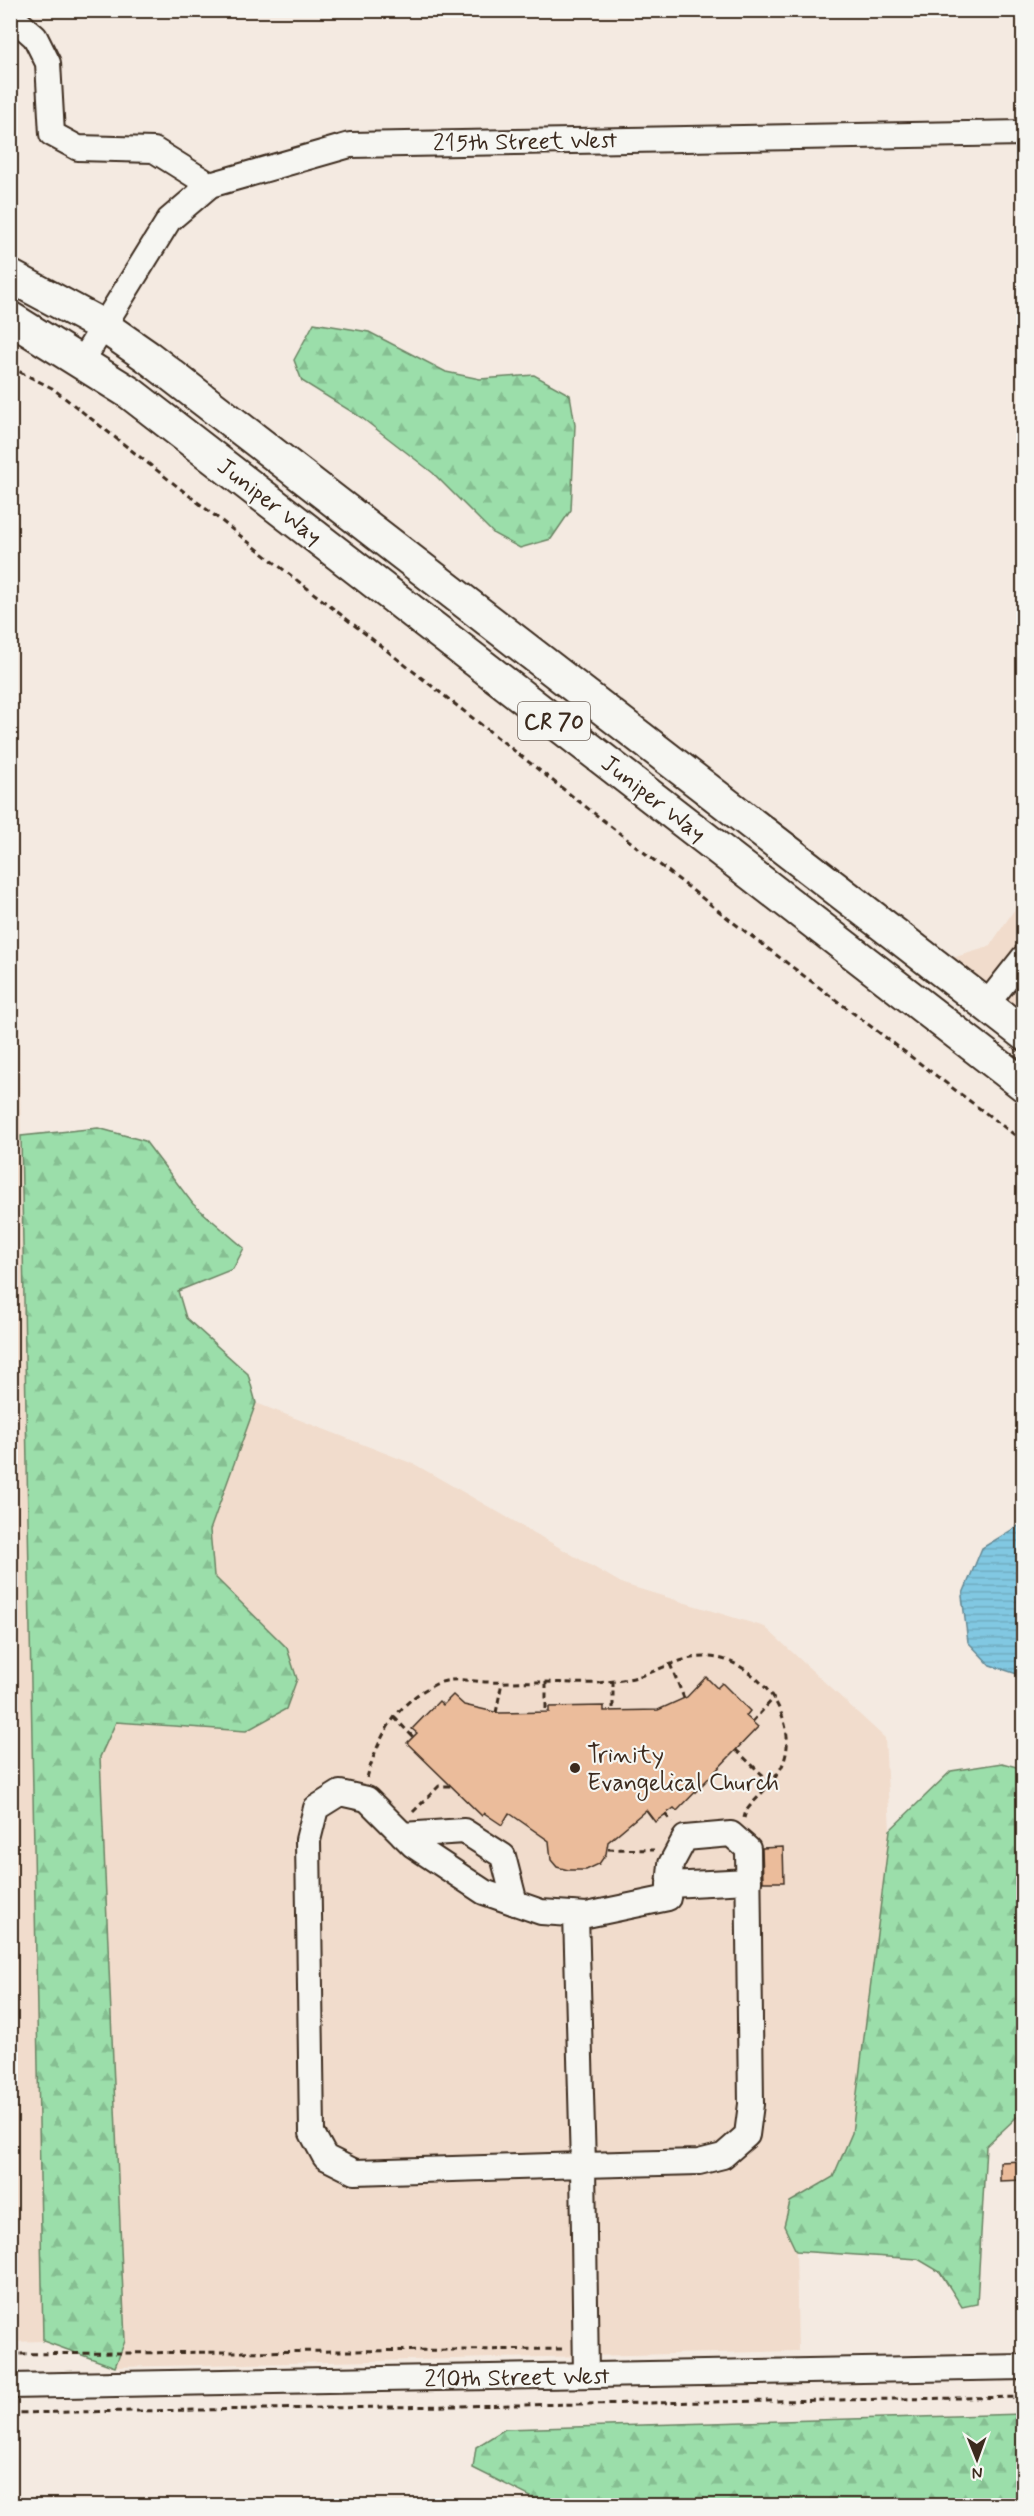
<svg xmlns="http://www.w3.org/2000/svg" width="1034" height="2516" viewBox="0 0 1034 2516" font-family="Mynerve,sans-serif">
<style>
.built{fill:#f1dccc}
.forest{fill:url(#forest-firs);stroke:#6b8464;stroke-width:1.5}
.water{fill:url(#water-rules);stroke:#658994;stroke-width:1.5}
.building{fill:#ebbc9b;stroke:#3b2a1e;stroke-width:1.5}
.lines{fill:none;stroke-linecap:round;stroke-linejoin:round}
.minor-casing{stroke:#3b2a1e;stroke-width:28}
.major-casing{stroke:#3b2a1e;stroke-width:36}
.path{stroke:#3b2a1e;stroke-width:3;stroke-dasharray:6 4.5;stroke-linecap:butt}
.minor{stroke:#f6f6f2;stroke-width:24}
.major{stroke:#f6f6f2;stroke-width:32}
.poi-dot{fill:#3b2a1e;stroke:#f6f6f2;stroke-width:2}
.labels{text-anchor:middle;stroke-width:4.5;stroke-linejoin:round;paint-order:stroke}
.shield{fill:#f6f6f2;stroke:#73675e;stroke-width:1.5}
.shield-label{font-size:22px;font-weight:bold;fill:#3b2a1e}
.street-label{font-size:24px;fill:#3b2a1e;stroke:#f6f6f2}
.poi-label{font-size:24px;fill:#3b2a1e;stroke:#f6f6f2;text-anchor:start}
</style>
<defs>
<pattern id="forest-firs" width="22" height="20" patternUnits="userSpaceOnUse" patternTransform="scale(1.5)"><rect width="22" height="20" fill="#9bdeaa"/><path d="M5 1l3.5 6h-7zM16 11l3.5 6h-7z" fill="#86bf92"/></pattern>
<pattern id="water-rules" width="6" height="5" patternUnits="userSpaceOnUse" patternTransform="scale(1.5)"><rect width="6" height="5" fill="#81c8e2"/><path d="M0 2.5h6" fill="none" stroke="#70acc1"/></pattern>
</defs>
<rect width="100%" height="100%" fill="#f4eae1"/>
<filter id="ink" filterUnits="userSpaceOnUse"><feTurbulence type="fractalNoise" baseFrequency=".0167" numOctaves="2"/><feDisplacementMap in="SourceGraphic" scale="12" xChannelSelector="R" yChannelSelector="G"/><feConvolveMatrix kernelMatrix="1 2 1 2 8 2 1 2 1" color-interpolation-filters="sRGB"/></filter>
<g filter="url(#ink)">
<g class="built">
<path d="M10 588 21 1136 43 2341 10 2342Z"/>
<path d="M1023 897V1033L932 964 989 947Z"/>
<path d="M256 1403 416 1465 623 1584 765 1627 885 1738 890 1830 852 2133 833 2177 791 2202 784 2226 796 2251 798 2351 115 2367 125 2341 100 1757 116 1722 246 1731 286 1709 297 1679 287 1648 214 1576 210 1530Z"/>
</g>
<g class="forest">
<path d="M314 323 369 332 446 372 480 379 534 375 570 395 575 425 571 510 551 539 520 548 494 534 433 473 362 418 302 381 294 360Z"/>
<path d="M98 1128 145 1141 193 1204 244 1248 233 1269 178 1291 186 1318 248 1374 256 1403 210 1530 214 1576 287 1648 297 1679 286 1709 246 1731 116 1722 100 1757 125 2341 115 2367 43 2341 21 1136Z"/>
<path d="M1002 1763 1024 1769V1954L1021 1955 1018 2116 986 2146 977 2304 962 2307 940 2272 918 2259 796 2251 784 2226 790 2202 833 2177 852 2133 890 1830 951 1771Z"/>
<path d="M1023 2414V2505H543L541 2502 473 2468 476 2447 505 2429Z"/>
</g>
<path class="water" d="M1023 1523V1676L990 1665 968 1642 962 1596 982 1548Z"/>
<g class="building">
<path d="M706 1677 717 1688 722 1683 750 1711 746 1716 758 1727 677 1811 674 1808 655 1822 646 1810 608 1842 606 1854 599 1864 586 1870H568L557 1867 551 1860 549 1841 509 1813 502 1825 484 1813 482 1816 407 1743 417 1733 412 1729 439 1701 443 1705 453 1695 464 1705 499 1713 549 1712V1707L604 1706V1711L658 1710 687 1697Z"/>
<path d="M783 1847 784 1882H763L762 1848Z"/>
<path d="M1023 2161V2180L1000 2181V2162Z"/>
</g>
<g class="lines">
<defs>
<g id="minor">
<path d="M10 15 35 37 48 63 52 134 78 148 154 150 210 185"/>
<path d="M82 361 169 220 210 185 350 145 1024 133"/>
<path d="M986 1005 1024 957"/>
<path d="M403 1835 464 1831 503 1856 515 1903"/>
<path d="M669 1885 749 1881"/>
<path d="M576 1915 583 2165 699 2162 723 2156 747 2135 751 2104 748 1849 731 1834 685 1838 671 1864 668 1898 587 1915 541 1912 484 1892 413 1845 367 1799 340 1793 316 1808 308 1840 312 2133 325 2157 355 2172 583 2165 586 2375"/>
<path d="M10 2386 1024 2367"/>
</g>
<g id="major">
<path d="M10 276 105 327 148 357 1024 1034"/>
<path d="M10 318 130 393 1024 1085"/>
</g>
</defs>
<use href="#minor" class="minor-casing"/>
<use href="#major" class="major-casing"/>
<g class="path">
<path d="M10 367 52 388 734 923 1024 1142"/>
<path d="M670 1664 684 1698"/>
<path d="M613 1681V1711"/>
<path d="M546 1682V1712"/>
<path d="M496 1713 502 1682"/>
<path d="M394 1717 413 1737"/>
<path d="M752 1722 774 1698"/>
<path d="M736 1750 769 1781"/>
<path d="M367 1778C377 1739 396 1703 434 1685 452 1676 468 1681 487 1682 504 1683 521 1681 537 1682 557 1682 577 1684 597 1683 609 1682 625 1680 637 1677 661 1670 681 1656 707 1657 755 1657 805 1721 781 1768 774 1782 756 1798 746 1811L744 1818"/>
<path d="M413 1812 439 1786H451"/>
<path d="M665 1814 672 1822"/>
<path d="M608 1849 654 1850"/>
<path d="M10 2354 566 2349"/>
<path d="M10 2413 1024 2397"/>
</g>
<use href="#minor" class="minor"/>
<use href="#major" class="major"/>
</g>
</g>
<circle class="poi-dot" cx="575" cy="1768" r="6"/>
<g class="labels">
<rect class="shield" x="518" y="702" width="72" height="38" rx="4.5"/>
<g class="shield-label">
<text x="554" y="729">CR 70</text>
</g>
<g class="street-label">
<text transform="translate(525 141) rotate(-1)" y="8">215th Street West</text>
<text transform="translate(270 501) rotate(38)" y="8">Juniper Way</text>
<text transform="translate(654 798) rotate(38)" y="8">Juniper Way</text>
<text transform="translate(517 2377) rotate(-1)" y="8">210th Street West</text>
</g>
<g class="poi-label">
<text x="587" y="1762">Trinity<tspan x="587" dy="28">Evangelical Church</tspan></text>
</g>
</g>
<rect width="1034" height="2516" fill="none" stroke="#f6f6f2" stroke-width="36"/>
<rect x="18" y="18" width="998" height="2480" fill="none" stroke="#3b2a1e" stroke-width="2" filter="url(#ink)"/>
<g transform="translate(977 2459) rotate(179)" stroke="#f6f6f2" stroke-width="4.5" paint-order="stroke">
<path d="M0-4.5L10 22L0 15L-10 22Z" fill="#3b2a1e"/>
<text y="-9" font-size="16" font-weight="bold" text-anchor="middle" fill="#3b2a1e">N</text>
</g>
</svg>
